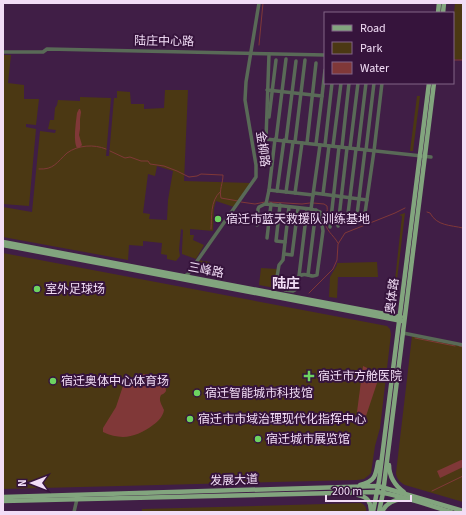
<svg xmlns="http://www.w3.org/2000/svg" width="466" height="515" viewBox="0 0 466 515" font-family="'Source Sans 3','Noto Sans SC',sans-serif">
<style>
.green{fill:#4b3813;fill-rule:evenodd}
.water{fill:#803838}
.lines{fill:none;stroke-linecap:round;stroke-linejoin:round}
.stream{stroke:#803838;stroke-width:1}
.minor{stroke:#596a57;stroke-width:3.5}
.major{stroke:#82a57e;stroke-width:4.5}
.poi-dot{fill:#6dd361;stroke:#36143c;stroke-width:1.5}
.labels{text-anchor:middle;stroke-width:4;stroke-linejoin:round;paint-order:stroke}
.street-label{font-size:12px;fill:#f2ddf6;stroke:#36143c}
.poi-label{font-size:12px;fill:#f2ddf6;stroke:#36143c;text-anchor:start}
.quarter-label{font-size:14px;font-weight:bold;fill:#f2ddf6;stroke:#36143c}
</style>
<rect width="100%" height="100%" fill="#401e46"/>
<g class="green">
<path d="M455 3H463V60L453 59V24Z"/>
<path d="M3 55H11L8 83 24 85V99H39L36 125 26 124V127L36 129 29 206 3 204Z"/>
<path d="M165 90H188L184 181 251 183 234 207 216 201 214 208 213 231 190 229V235H194L193 240 204 245 196 259 182 254V250L183 230 181 229 179 250 180 256 176 261 167 259V255L161 254 162 243 143 241V246L129 245 128 260 3 237V207L32 212 40 131 55 133 56 130 48 129 50 120H54L55 108 57 105 58 100 80 101V97L111 98 106 156H109L114 98H117V91L130 92 131 104H144V109L164 108ZM157 166 173 171 168 200 167 220 149 219 150 214 143 213 148 174 155 176Z"/>
<path d="M417 96H420L413 151H410Z"/>
<path d="M405 213 394 305V307L392 308 402 216 399 215Z"/>
<path d="M3 253 387 326 390 329 391 334 380 428 375 446 371 473 369 475 364 479 357 480 3 489Z"/>
<path d="M198 260 210 262 208 275 190 272Z"/>
<path d="M377 262 378 277H338L337 298 329 297 330 277 337 265V263Z"/>
<path d="M261 268 277 269 275 288 259 285Z"/>
<path d="M412 336 463 346V502L405 485C400 482 397 480 396 473Z"/>
<path d="M361 503C365 505 367 508 366 512H142V509Z"/>
</g>
<g class="water">
<path d="M79 109H80L81 112 80 119V129L79 135 82 145 80 147 77 148C73 141 76 122 77 113Z"/>
<path d="M363 366 380 374 366 416 357 412Z"/>
<path d="M144 374C155 374 166 379 166 391 165 393 163 394 161 395 158 400 162 405 164 410 163 416 159 421 153 425 137 437 122 441 103 432V428L116 407 123 386 126 383 133 378Z"/>
<path d="M461 460H463V467L440 478 437 471Z"/>
</g>
<g class="lines">
<g class="stream">
<path d="M259 45 263 3"/>
<path d="M453 60H463"/>
<path d="M110 151 125 158 130 157 141 161H148L150 164 164 166 177 171 189 177 197 176 201 174 222 175H223C223 183 219 190 221 198L238 201"/>
<path d="M39 169C54 170 57 162 67 153 78 145 94 144 106 149"/>
<path d="M241 202 255 204 265 202"/>
<path d="M269 202 302 204 310 203"/>
<path d="M313 203 324 204 327 206C328 211 326 214 325 219 325 231 333 234 338 243"/>
<path d="M427 212 430 213C437 226 450 225 463 228"/>
<path d="M211 229C212 217 210 201 220 192"/>
<path d="M309 293 333 269 337 260 338 244 345 233 395 213 405 208"/>
<path d="M415 338 455 346"/>
<path d="M459 346 463 347"/>
<path d="M432 491 463 476"/>
</g>
<g class="minor">
<path d="M3 52H43L47 49 325 55"/>
<path d="M269 54 266 139 431 157"/>
<path d="M267 90 322 96 316 144"/>
<path d="M322 96 325 70"/>
<path d="M269 117 276 60"/>
<path d="M276 140 286 59"/>
<path d="M286 141 296 61"/>
<path d="M295 142 305 60"/>
<path d="M307 143 316 63"/>
<path d="M325 145 332 83"/>
<path d="M333 146 341 83"/>
<path d="M342 147 349 83"/>
<path d="M350 148 358 83"/>
<path d="M358 149 366 83"/>
<path d="M366 150 374 83"/>
<path d="M269 190 275 139"/>
<path d="M277 191 284 140"/>
<path d="M286 192 293 142"/>
<path d="M295 193 302 143"/>
<path d="M314 193 367 200"/>
<path d="M323 194 329 146"/>
<path d="M266 204 269 190 313 195"/>
<path d="M280 205 276 241 285 242"/>
<path d="M365 213 374 151 382 83"/>
<path d="M347 222 356 149"/>
<path d="M356 223 365 150"/>
<path d="M257 225 258 209 259 207 265 204 311 209 320 145"/>
<path d="M338 226 347 148"/>
<path d="M330 227 339 147"/>
<path d="M267 238 271 204"/>
<path d="M284 254 292 255 298 208"/>
<path d="M308 275 316 210"/>
<path d="M185 276 188 274 256 177V165L245 100 246 82 259 3"/>
<path d="M299 276 307 209"/>
<path d="M284 279 282 277H277L279 265 283 260 289 207"/>
<path d="M296 281 284 279 283 288 285 290 293 291 295 290C296 281 297 272 308 275 312 276 313 277 317 275L323 231 320 212 311 209"/>
<path d="M403 333 463 345"/>
<path d="M74 512 77 499"/>
</g>
<g class="major">
<path d="M438 13 439 3"/>
<path d="M443 13 444 3"/>
<path d="M3 242 401 317"/>
<path d="M3 245 402 321"/>
<path d="M389 465C389 476 395 486 404 492"/>
<path d="M360 485C375 482 376 475 378 462"/>
<path d="M358 495C368 497 371 502 371 512"/>
<path d="M3 497 378 486 463 511"/>
<path d="M3 501 377 492C401 495 428 505 451 512"/>
<path d="M373 512 379 481 429 83"/>
<path d="M379 512 383 493 434 83"/>
<path d="M382 512C386 503 393 500 402 499"/>
</g>
</g>
<g class="poi-dot">
<circle cx="218" cy="219" r="4"/>
<circle cx="37" cy="289" r="4"/>
<path d="M307 370h4v4h4v4h-4v4h-4v-4h-4v-4h4z"/>
<circle cx="53" cy="381" r="4"/>
<circle cx="197" cy="393" r="4"/>
<circle cx="190" cy="419" r="4"/>
<circle cx="258" cy="439" r="4"/>
</g>
<g class="labels">
<g class="street-label">
<text transform="translate(164 41) rotate(1)" y="4">陆庄中心路</text>
<text transform="translate(263 149) rotate(82)" y="4">金柳路</text>
<text transform="translate(206 270) rotate(11)" y="4">三峰路</text>
<text transform="translate(392 296) rotate(-83)" y="4">奥体路</text>
<text transform="translate(234 480) rotate(-2)" y="4">发展大道</text>
</g>
<g class="poi-label">
<text x="226" y="223">宿迁市蓝天救援队训练基地</text>
<text x="45" y="293">室外足球场</text>
<text x="318" y="380">宿迁市方舱医院</text>
<text x="61" y="385">宿迁奥体中心体育场</text>
<text x="205" y="397">宿迁智能城市科技馆</text>
<text x="198" y="423">宿迁市市域治理现代化指挥中心</text>
<text x="266" y="443">宿迁城市展览馆</text>
</g>
<g class="quarter-label">
<text x="286" y="288">陆庄</text>
</g>
</g>
<rect width="466" height="515" fill="none" stroke="#f2ddf6" stroke-width="8"/>
<rect x="324" y="12" width="130" height="72" fill="#36143c" stroke="#816486"/>
<rect x="332" y="25" width="20" height="6" fill="#82a57e" stroke="#816486"/>
<text x="360" y="32" font-size="12" fill="#f2ddf6">Road</text>
<rect x="332" y="42" width="20" height="12" fill="#4b3813" stroke="#816486"/>
<text x="360" y="52" font-size="12" fill="#f2ddf6">Park</text>
<rect x="332" y="62" width="20" height="12" fill="#803838" stroke="#816486"/>
<text x="360" y="72" font-size="12" fill="#f2ddf6">Water</text>
<g transform="translate(32 483) rotate(270)" stroke="#36143c" stroke-width="3" paint-order="stroke">
<path d="M0-3L7 15L0 10L-7 15Z" fill="#f2ddf6"/>
<text y="-6" font-size="11" font-weight="bold" text-anchor="middle" fill="#f2ddf6">N</text>
</g>
<path d="M326 495v6h85v-6" fill="none" stroke="#f2ddf6" stroke-width="2"/>
<text x="332" y="495" font-size="12" fill="#f2ddf6" stroke="#36143c" stroke-width="3" paint-order="stroke">200 m</text>
</svg>
